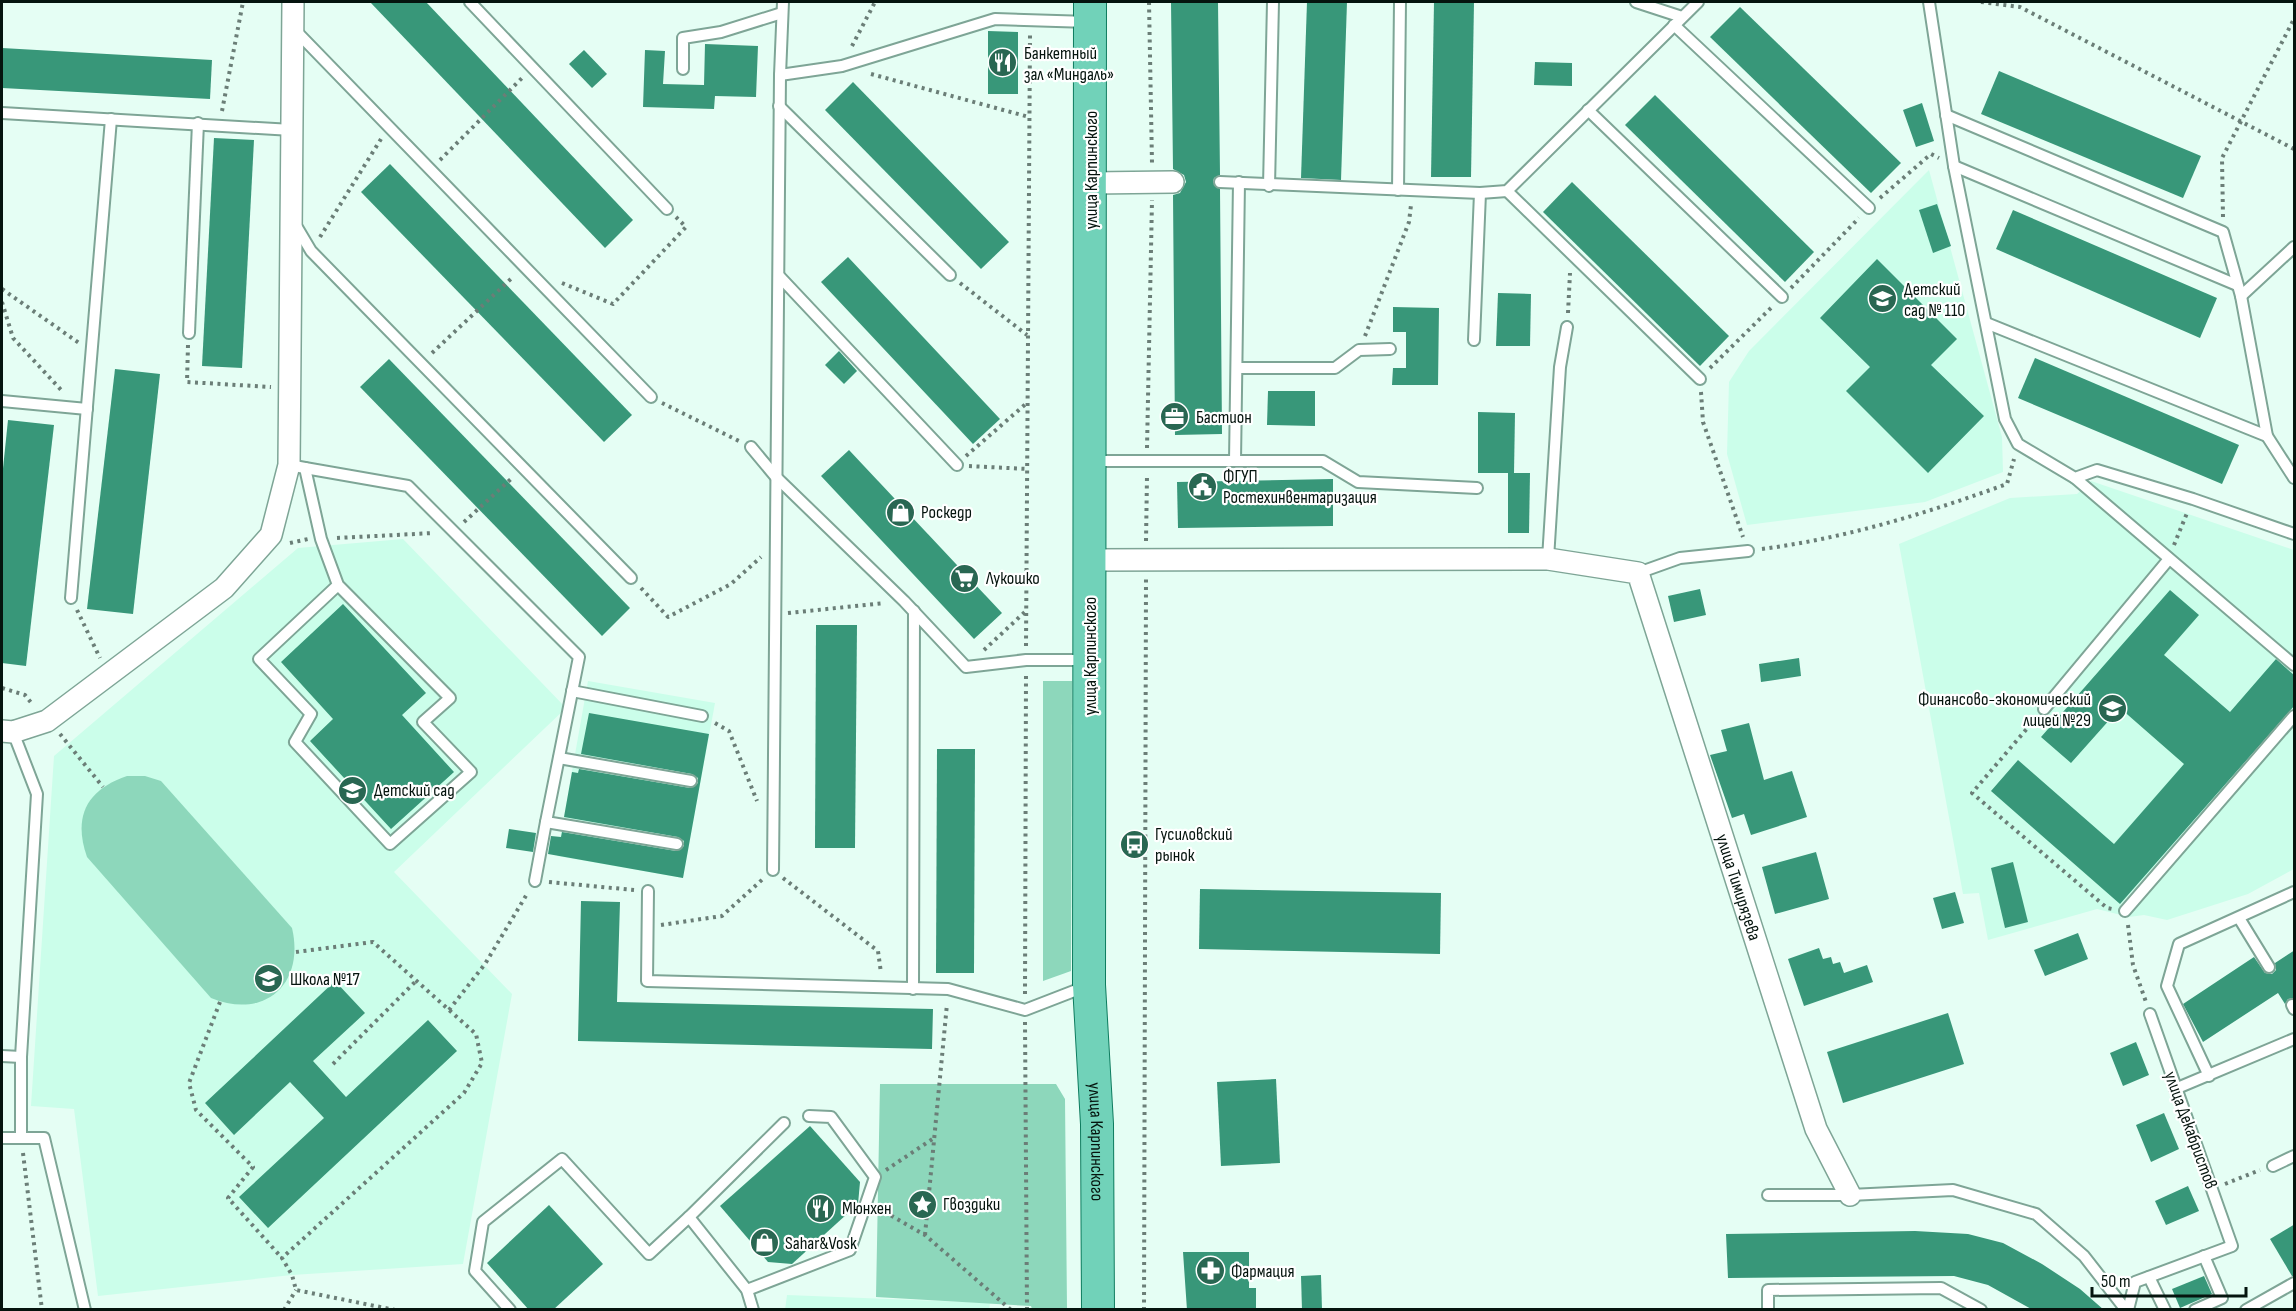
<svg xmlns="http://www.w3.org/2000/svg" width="2296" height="1311" viewBox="0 0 2296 1311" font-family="'Sofia Sans Condensed',sans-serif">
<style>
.built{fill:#cbfeea}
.green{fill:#8dd7bb}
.building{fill:#389779}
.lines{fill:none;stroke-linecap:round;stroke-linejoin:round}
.lane-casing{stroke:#7ea596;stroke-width:14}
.street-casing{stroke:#7ea596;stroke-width:24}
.primary-casing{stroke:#0e7c5f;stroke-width:34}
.path{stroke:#6b7e77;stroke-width:4;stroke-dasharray:3 4.5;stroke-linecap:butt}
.lane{stroke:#fff;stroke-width:10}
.street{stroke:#fff;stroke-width:21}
.primary{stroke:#71d2b9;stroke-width:32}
.labels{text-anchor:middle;stroke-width:4.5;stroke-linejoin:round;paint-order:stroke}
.poi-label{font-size:18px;fill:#05140e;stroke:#fff;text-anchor:start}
.street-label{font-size:18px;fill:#05140e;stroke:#fff}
</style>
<rect width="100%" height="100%" fill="#e5fef4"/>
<g class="built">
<path d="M1929 170 2002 437 2003 472 1925 502 1747 525 1727 454 1729 382 1749 351Z"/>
<path d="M2091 481 2294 550V869L2248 894 2167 920 2144 915 2129 917 2097 909 1988 940 1979 893 1963 894 1899 544 2010 498 2077 494Z"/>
<path d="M403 539 566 708 394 872 512 994 463 1264 292 1275 98 1296 74 1109 31 1106 54 756 298 548Z"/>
<path d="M588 681 715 703 683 878 557 856Z"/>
<path d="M787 1295 990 1303 989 1310H785Z"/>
</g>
<g class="green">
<path d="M1043 681H1072L1071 971 1043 981Z"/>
<path d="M127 776H145L161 781 292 928C305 984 265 1020 211 998L87 857C73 817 86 790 127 776Z"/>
<path d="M880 1084H1056L1065 1099 1067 1309H1032L1031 1306 876 1297Z"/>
</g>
<g class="building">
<path d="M370 2H426L633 220 605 248Z"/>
<path d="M1171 2H1218L1220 175 1214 178 1213 182 1220 189 1222 434 1175 435 1173 195 1180 193 1186 182 1184 175 1173 169Z"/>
<path d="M1307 2H1347L1341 180 1301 178Z"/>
<path d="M1434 2H1474L1471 177H1431Z"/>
<path d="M1740 7 1901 163 1871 193 1710 37Z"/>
<path d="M988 31 1018 32V94H988Z"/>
<path d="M705 44 758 46 756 97 715 96 714 109 643 107 645 50 665 51 663 84 704 85Z"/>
<path d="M2 48 212 60 210 99 2 88Z"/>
<path d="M584 50 607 74 592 88 569 64Z"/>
<path d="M1535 62 1572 63V86L1534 85Z"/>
<path d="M1999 71 2201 156 2183 198 1981 114Z"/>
<path d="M853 82 1009 242 981 269 825 110Z"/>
<path d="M1655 95 1814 252 1785 282 1625 125Z"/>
<path d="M1922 103 1934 141 1916 147 1903 110Z"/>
<path d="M214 138 254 140 242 368 202 366Z"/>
<path d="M390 164 632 415 604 442 361 192Z"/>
<path d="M1572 182 1729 336 1700 366 1543 212Z"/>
<path d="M1937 204 1951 246 1933 253 1919 210Z"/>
<path d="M2013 210 2217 298 2200 338 1996 249Z"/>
<path d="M848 257 1000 419 973 444 821 282Z"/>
<path d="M1877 259 1957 339 1931 365 1984 416 1928 473 1846 391 1870 367 1820 318Z"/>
<path d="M1498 293 1531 294 1530 346H1496Z"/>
<path d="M1393 307 1439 308 1438 385H1392L1393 368H1406V332H1393Z"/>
<path d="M839 351 857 371 844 384 825 365Z"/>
<path d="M2035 358 2239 445 2222 484 2018 398Z"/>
<path d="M389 359 630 608 602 636 360 387Z"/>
<path d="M115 369 160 374 133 614 87 609Z"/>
<path d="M1268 391H1315V426L1267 425Z"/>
<path d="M1478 412 1515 413 1514 473H1478Z"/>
<path d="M8 420 54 425 26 666 2 663V478Z"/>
<path d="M849 450 1002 613 974 639 821 476Z"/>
<path d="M1508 473H1530L1529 533H1508Z"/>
<path d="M1333 479V526L1178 528 1177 482Z"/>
<path d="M1700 589 1706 615 1674 622 1668 596Z"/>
<path d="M2170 590 2199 615 2164 655 2230 712 2276 659 2295 676V705L2120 904 1991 791 2018 760 2114 844 2184 764 2120 708 2071 763 2041 737Z"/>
<path d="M343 604 426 693 402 715 454 772 391 829 310 741 333 719 281 662Z"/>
<path d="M816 625H857L855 848H815Z"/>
<path d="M1799 658 1801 676 1761 682 1759 664Z"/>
<path d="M589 713 709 734 683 878 548 854 551 836 561 837 562 832 676 851 684 846V841L678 837 564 817 572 772 578 773 579 769 690 788 698 783V778L692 774 581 754Z"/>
<path d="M1749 723 1764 780 1792 771 1807 817 1751 835 1744 814 1732 818 1710 755 1727 751 1721 730Z"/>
<path d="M937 749H975L974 973H936Z"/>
<path d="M509 829 536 833 533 852 506 848Z"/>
<path d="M1816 852 1829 899 1775 914 1762 867Z"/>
<path d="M2013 862 2028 922 2005 928 1991 868Z"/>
<path d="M1200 889 1441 893 1440 954 1199 949Z"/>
<path d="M1955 892 1964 923 1942 929 1933 898Z"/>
<path d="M581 901 620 902 617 1002 933 1009 932 1049 578 1041Z"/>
<path d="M2078 933 2088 959 2045 976 2034 950Z"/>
<path d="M1819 948 1823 959 1831 957 1833 964 1840 962 1844 973 1867 965 1873 982 1804 1006 1788 959Z"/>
<path d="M2295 950V998L2288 999 2285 1004 2278 993 2203 1042 2183 1004 2254 957 2265 973 2272 974 2276 970 2275 963Z"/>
<path d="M335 981 365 1013 313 1061 346 1097 428 1020 457 1051 268 1228 239 1197 324 1118 290 1082 234 1135 205 1103Z"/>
<path d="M1948 1013 1964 1064 1843 1103 1827 1052Z"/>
<path d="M2136 1042 2149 1075 2123 1086 2110 1053Z"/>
<path d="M1276 1079 1280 1163 1221 1166 1217 1082Z"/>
<path d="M2164 1113 2179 1149 2151 1162 2136 1125Z"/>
<path d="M810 1126 860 1182 858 1204 792 1264 768 1262 720 1206Z"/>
<path d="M2188 1186 2199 1211 2166 1225 2155 1201Z"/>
<path d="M549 1205 603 1264 553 1310H529L487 1263Z"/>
<path d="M2295 1224V1276H2292L2270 1239Z"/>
<path d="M1915 1231 1968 1234 2003 1243 2042 1264 2080 1289 2104 1310H2033L1988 1285 1954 1276 1728 1278 1726 1234Z"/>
<path d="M1183 1252H1249V1288H1256V1310H1187Z"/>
<path d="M1321 1275 1322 1310H1302L1301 1276Z"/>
<path d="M2204 1276 2212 1294 2180 1308 2172 1289Z"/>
</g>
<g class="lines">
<defs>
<g id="lane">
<path d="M470 2 667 209"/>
<path d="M783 2 780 75 842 66 995 19 1089 22"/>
<path d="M1636 2 1682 17"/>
<path d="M1929 2 1954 166 2005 419 2018 444 2075 478 2097 470 2193 499 2294 534"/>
<path d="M1674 25 1869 208"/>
<path d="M293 28 651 397"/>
<path d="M683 69V38L721 32 782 13"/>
<path d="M779 106 950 275"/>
<path d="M1588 110 1782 297"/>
<path d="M2 113 292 130"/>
<path d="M1946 115 2223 232 2241 296 2267 436 2294 478"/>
<path d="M1954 166 2237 285"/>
<path d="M1220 182 1480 193 1507 191 1698 2"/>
<path d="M1269 186 1273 2"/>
<path d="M1398 190 1400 2"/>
<path d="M1507 191 1700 379"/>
<path d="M295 224 311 251 631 578"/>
<path d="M779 276 957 465"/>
<path d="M2241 296 2294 247"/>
<path d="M1986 323 2267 436"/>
<path d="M189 333 198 123"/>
<path d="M1474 340 1480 193"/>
<path d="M1238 368H1335L1359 350 1390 349"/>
<path d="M2 401 87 409"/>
<path d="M751 447 776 477 904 601 966 667 1026 660H1086"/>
<path d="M1092 461H1323L1358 482 1477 488"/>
<path d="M1235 461 1239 182"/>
<path d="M289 465 305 468 321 539 338 585 259 659 311 714 295 742 390 844 471 772 423 722 450 698 338 585"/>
<path d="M305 468 408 486 579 657 546 822 677 844"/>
<path d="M2075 478 2294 665"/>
<path d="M1548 559 1560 367 1567 327"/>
<path d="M1638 573 1680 558 1748 551"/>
<path d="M71 598 111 119"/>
<path d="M572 691 702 716"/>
<path d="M2044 709 2169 559"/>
<path d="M13 732 37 794 21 1057V1137"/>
<path d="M559 758 691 781"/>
<path d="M773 870 780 75"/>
<path d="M535 881 546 822"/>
<path d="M648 891 647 981 948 989 1025 1010 1087 986"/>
<path d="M2125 911 2294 716"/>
<path d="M2239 918 2269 967"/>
<path d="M913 989 914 611"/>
<path d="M2292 1005 2294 1009"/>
<path d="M2 1056 21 1057"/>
<path d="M2209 1076 2167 986 2179 944 2294 892"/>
<path d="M2175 1089 2294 1039"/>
<path d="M2 1138H44L85 1310"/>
<path d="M2273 1166 2294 1156"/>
<path d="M1768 1195H1850L1953 1190 2036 1214 2084 1256 2126 1310"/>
<path d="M689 1217 784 1123"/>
<path d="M2149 1277 2165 1310"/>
<path d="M747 1290 850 1250 875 1177 831 1117 809 1116"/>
<path d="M510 1310 475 1271 483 1222 562 1159 649 1254 689 1217 747 1290 753 1310"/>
<path d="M1768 1310V1290L1941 1288 1981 1310"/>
<path d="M2128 1310 2135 1282 2232 1246 2150 1014"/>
<path d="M2195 1310 2222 1298 2204 1256"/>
<path d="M2246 1310 2294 1283"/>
</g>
<g id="street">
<path d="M1092 183 1173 182"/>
<path id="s1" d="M1090 560 1548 559 1638 573 1816 1129 1850 1195"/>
<path d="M2 731 13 732 47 721 224 588 271 535 289 465 293 2"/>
</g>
<g id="primary">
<path id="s2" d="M1090 2 1089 985 1097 1124 1098 1310"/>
</g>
</defs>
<use href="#lane" class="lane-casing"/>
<use href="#street" class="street-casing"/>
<use href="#primary" class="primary-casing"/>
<g class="path">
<path d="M1149 2 1152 163"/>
<path d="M1981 2 2020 7 2294 149"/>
<path d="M852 46 875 2"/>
<path d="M871 74 1029 117"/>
<path d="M222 111 243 2"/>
<path d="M440 160 524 76"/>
<path d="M1880 198 1931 154 1939 158"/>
<path d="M2223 217 2222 158 2294 19"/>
<path d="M320 237 381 139"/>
<path d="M562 283 613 304 686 227 676 217"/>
<path d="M960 283 1027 335"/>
<path d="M1791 288 1859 218"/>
<path d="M2 289 79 343"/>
<path d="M2 302 13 338 62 391"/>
<path d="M1568 313 1570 273"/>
<path d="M1365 336 1409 222 1411 205"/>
<path d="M188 345 187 382 271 387"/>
<path d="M432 353 514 276"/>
<path d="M1710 368 1773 306"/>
<path d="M1701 392 1703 422 1743 537"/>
<path d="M662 403 739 441"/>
<path d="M1147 448 1152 200"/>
<path d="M966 456 1028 402"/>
<path d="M969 466 1028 469"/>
<path d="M464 522 512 478"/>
<path d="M337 538 434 533"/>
<path d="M1146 541 1147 476"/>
<path d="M290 543 308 539"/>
<path d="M2174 545 2187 513"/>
<path d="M1762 549C1847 538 1927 513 2007 484L2014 459"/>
<path d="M641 588 668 617 731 584 761 557"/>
<path d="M77 610 100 658"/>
<path d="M788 613 885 603"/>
<path d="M1026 646 1030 35"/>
<path d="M984 650 1027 610"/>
<path d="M2 688 25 695 33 705"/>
<path d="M2036 718 1972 793 2107 908 2112 909"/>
<path d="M715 723 729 731 757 801"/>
<path d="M60 734 103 787"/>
<path d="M783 878 878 951 881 973"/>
<path d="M549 882 634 890"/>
<path d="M661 925 722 916 764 878"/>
<path d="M2128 925 2133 965 2146 1002"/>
<path d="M296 952 373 942 476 1034 482 1063 464 1093 282 1258 292 1275 296 1290 395 1310"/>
<path d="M1025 994 1026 674"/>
<path d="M220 1002 189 1083 196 1110 253 1167 228 1198 282 1258"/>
<path d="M449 1010 485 964 527 894"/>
<path d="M1025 1022 1027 1310"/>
<path d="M333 1064 416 981"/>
<path d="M23 1153 42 1310"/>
<path d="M886 1170 934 1138"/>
<path d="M2225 1184 2260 1170"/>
<path d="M878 1208 925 1235 1011 1310"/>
<path d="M925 1235 947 1004"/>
<path d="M284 1310 296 1290"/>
<path d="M1144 1310 1146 578"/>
</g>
<use href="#lane" class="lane"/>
<use href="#street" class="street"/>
<use href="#primary" class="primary"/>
</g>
<defs>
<symbol id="restaurant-disc" viewBox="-11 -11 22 22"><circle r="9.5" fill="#296752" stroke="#fff"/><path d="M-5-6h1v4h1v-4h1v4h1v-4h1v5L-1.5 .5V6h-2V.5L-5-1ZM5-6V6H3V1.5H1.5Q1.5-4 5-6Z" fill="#fff"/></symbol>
<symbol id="school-disc" viewBox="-11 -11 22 22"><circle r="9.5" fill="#296752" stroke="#fff"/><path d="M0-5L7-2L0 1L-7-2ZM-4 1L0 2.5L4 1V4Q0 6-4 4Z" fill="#fff"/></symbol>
<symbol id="office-disc" viewBox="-11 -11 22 22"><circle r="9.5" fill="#296752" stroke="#fff"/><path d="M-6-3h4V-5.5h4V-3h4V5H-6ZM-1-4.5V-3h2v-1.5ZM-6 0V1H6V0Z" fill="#fff"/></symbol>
<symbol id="civic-disc" viewBox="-11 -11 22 22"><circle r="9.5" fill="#296752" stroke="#fff"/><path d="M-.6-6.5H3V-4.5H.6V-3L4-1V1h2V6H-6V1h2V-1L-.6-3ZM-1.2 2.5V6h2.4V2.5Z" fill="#fff"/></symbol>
<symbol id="shop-disc" viewBox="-11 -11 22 22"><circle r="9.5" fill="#296752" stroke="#fff"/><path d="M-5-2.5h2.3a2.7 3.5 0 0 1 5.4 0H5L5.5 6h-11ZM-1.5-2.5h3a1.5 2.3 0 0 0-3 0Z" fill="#fff"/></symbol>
<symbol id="supermarket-disc" viewBox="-11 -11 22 22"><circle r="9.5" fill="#296752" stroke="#fff"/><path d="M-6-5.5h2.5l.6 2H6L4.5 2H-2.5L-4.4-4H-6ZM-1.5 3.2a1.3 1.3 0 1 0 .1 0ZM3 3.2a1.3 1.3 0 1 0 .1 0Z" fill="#fff"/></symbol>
<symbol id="bus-disc" viewBox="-11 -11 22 22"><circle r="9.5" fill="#296752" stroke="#fff"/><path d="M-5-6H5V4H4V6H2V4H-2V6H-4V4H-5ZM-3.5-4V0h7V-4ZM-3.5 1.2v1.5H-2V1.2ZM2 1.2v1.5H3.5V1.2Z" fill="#fff"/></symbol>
<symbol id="sight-disc" viewBox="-11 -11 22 22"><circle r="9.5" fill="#296752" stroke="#fff"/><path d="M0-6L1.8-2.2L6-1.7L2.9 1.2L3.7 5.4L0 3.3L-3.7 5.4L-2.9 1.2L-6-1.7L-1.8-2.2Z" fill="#fff"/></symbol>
<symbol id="pharmacy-disc" viewBox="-11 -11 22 22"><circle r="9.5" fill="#296752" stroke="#fff"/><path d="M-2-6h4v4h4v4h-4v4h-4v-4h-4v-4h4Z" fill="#fff"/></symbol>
</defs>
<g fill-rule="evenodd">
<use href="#restaurant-disc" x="986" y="46" width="33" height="33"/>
<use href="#school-disc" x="1866" y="282" width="33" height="33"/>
<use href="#office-disc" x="1158" y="400" width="33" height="33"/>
<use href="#civic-disc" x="1186" y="470" width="33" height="33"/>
<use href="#shop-disc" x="884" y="496" width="33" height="33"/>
<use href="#supermarket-disc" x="948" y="562" width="33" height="33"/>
<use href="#school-disc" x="2096" y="692" width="33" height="33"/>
<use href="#school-disc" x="336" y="774" width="33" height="33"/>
<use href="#bus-disc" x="1118" y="828" width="33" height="33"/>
<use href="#school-disc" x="252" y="962" width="33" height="33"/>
<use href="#sight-disc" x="906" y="1188" width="33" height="33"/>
<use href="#restaurant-disc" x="804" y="1192" width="33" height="33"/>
<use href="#shop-disc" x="748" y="1226" width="33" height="33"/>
<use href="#pharmacy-disc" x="1194" y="1254" width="33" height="33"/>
</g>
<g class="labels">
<g class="poi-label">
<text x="1024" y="59">Банкетный<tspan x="1024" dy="21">зал «Миндаль»</tspan></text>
<text x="1904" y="295">Детский<tspan x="1904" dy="21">сад № 110</tspan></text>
<text x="1196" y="423">Бастион</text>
<text x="1223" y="482">ФГУП<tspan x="1223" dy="21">Ростехинвентаризация</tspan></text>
<text x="921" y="518">Роскедр</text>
<text x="986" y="584">Лукошко</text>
<text x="2091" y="705" text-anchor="end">Финансово-экономический<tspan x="2091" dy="21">лицей №29</tspan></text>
<text x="374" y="796">Детский сад</text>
<text x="1155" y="840">Гусиловский<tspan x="1155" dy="21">рынок</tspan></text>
<text x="290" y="985">Школа №17</text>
<text x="943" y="1210">Гвоздики</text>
<text x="842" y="1214">Мюнхен</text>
<text x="785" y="1249">Sahar&amp;Vosk</text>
<text x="1231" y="1277">Фармация</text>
</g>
<g class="street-label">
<text transform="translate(1091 170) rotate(-90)" y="6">улица Карпинского</text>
<text transform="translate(1090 656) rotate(-90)" y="6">улица Карпинского</text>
<text dy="6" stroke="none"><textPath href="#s1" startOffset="879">улица Тимирязева</textPath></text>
<text transform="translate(2191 1130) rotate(70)" y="6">улица Декабристов</text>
<text dy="6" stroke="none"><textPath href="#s2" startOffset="1140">улица Карпинского</textPath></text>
</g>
</g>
<rect width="2296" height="1311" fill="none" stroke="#05140e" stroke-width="6"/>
<path d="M2092 1287v9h154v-9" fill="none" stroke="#05140e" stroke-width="3"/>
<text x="2101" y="1287" font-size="18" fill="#05140e" stroke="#ffffff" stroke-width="4.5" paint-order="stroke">50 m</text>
</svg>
